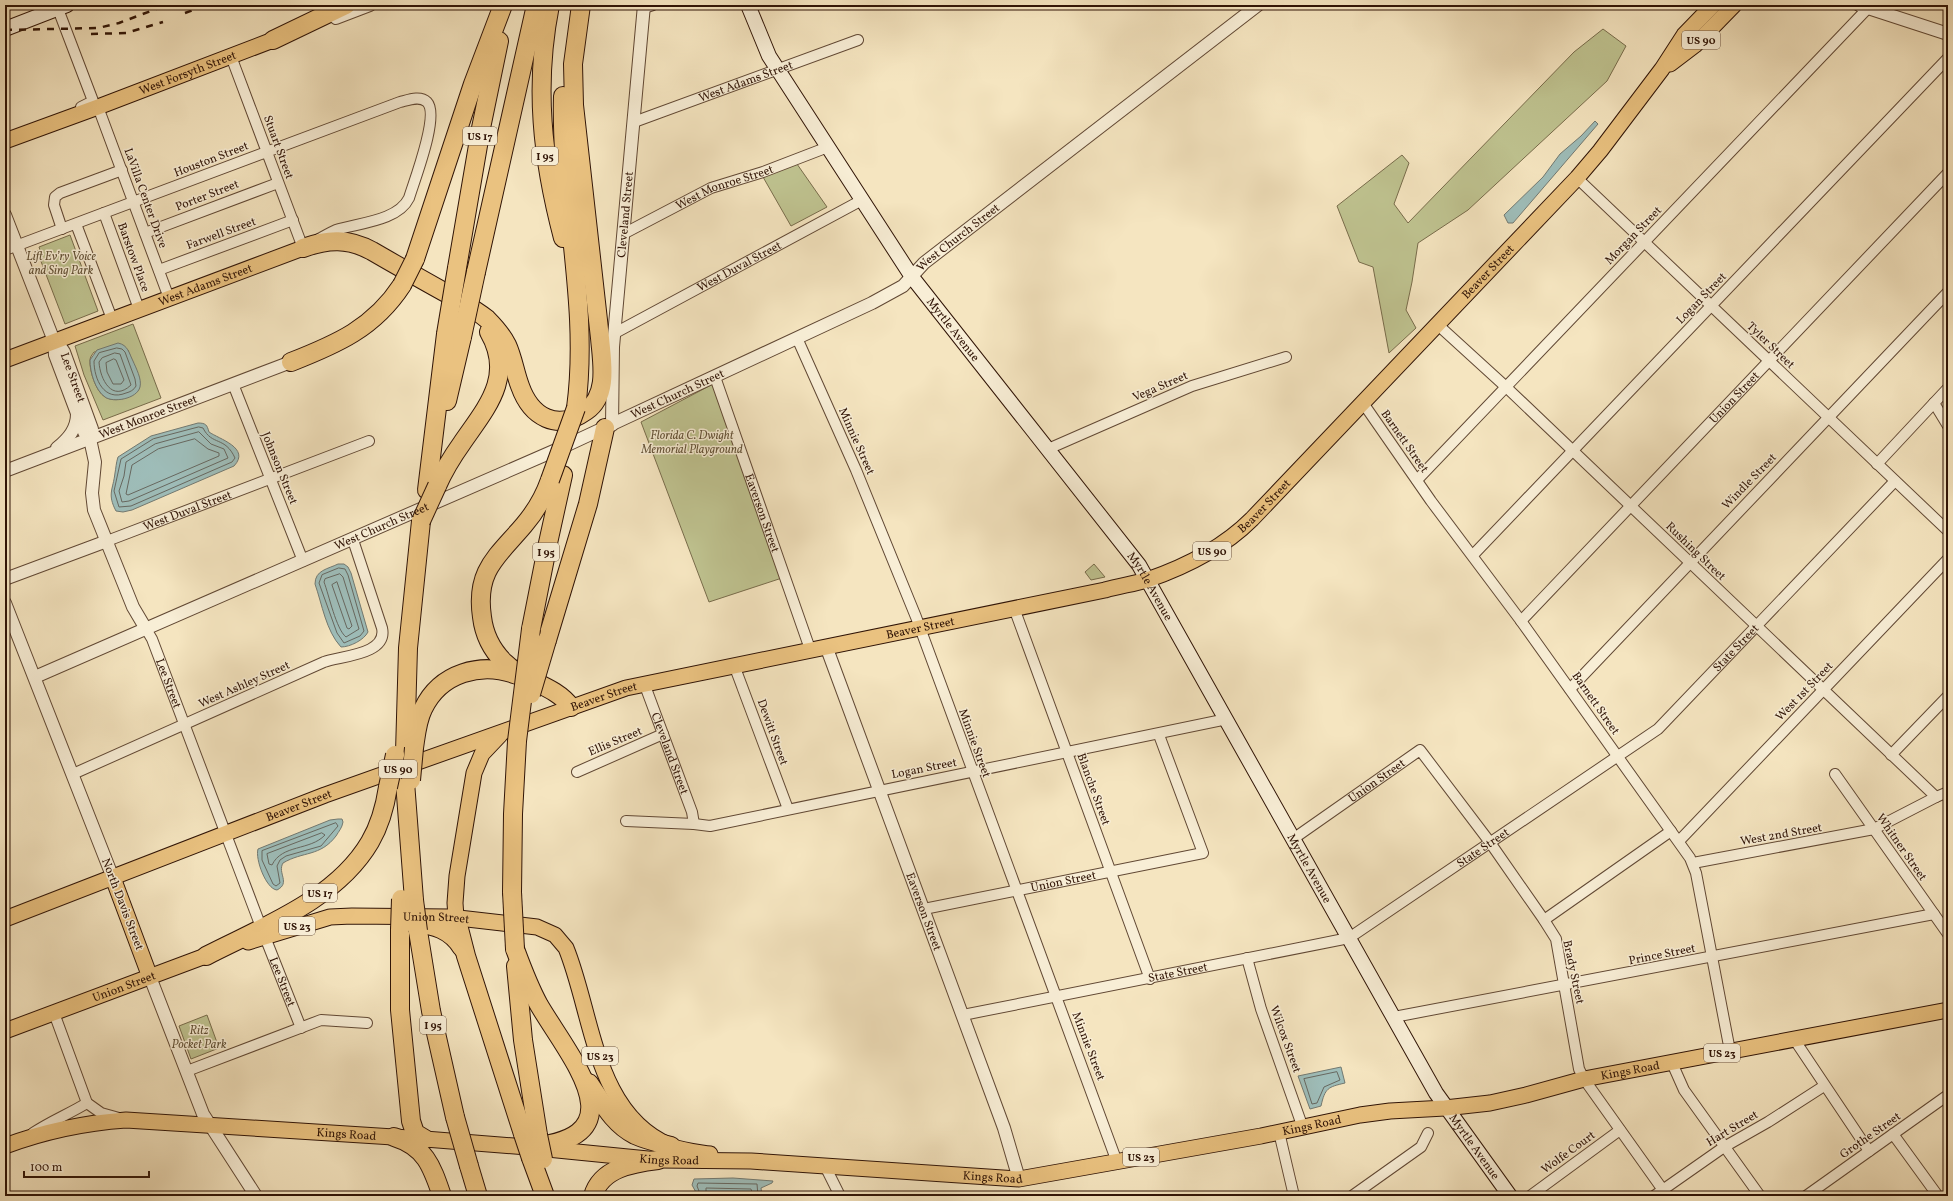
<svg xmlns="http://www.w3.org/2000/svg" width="1953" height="1201" viewBox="0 0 1953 1201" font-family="Vollkorn,serif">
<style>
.green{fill:#bfc390;stroke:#786c4b;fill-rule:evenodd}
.water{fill:#9ebdb9;stroke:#727971}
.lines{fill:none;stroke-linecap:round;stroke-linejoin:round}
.shore{stroke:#676860;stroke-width:1}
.minor-casing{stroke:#614834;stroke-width:12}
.tertiary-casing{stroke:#614834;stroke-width:14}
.secondary-casing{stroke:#301406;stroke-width:16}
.primary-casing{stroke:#301406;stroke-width:17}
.motorway-casing{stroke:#301406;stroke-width:20}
.minor{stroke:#f8eed6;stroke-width:10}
.tertiary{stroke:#f8eed6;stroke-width:12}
.secondary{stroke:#f8eed6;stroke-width:14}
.primary{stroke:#eac280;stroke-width:15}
.motorway{stroke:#eac280;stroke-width:18}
.rail{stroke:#301406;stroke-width:2.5;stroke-dasharray:7 7;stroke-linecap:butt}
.motorway-bridge-casing{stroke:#301406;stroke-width:20;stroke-linecap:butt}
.motorway-bridge{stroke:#eac280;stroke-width:18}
.labels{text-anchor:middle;stroke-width:3;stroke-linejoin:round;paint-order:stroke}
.shield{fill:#f8eed6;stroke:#6c5544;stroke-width:1}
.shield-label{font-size:11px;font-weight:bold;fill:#301406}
.street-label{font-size:12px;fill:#301406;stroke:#f8eed6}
.park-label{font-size:12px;font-style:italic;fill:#625136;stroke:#f8eed6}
</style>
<rect width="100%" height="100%" fill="#f5e5c0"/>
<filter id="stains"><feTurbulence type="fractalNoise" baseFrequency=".005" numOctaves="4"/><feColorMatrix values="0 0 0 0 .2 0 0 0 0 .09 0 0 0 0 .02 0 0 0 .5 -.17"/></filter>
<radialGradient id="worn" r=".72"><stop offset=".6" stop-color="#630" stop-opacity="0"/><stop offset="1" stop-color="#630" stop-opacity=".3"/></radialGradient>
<g class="green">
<path d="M1603 29 1626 46 1607 81 1468 210 1418 243 1412 282 1406 310 1416 328 1389 353 1373 267 1359 262 1337 206 1402 155 1409 163 1394 204 1408 223 1574 52Z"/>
<path d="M797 164 827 207 791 226 763 177Z"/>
<path d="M70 235 98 311 65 324 37 251 40 250 39 247Z"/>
<path d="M133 324 161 398 103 420 84 375 75 346ZM128 350 139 379V389C132 398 115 403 105 397 96 392 89 370 90 360 90 357 92 355 94 352Z"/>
<path d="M713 384 782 578 709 602 641 422Z"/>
<path d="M1094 564 1105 577 1091 580 1085 572Z"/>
<path d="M207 1015 219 1048 191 1059 179 1026Z"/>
</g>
<g class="water">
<path d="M1595 121 1598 124 1513 223H1508L1504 215 1543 177 1560 154 1581 136Z"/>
<path d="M118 343C128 345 129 353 133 361 136 368 142 379 140 387 137 399 113 403 105 397 95 390 90 372 90 360L97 350Z"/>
<path d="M198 423C206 423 207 425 209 432 219 439 251 448 234 466L132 510 123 512 116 511C107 494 113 490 115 473 116 468 116 463 118 457L151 436Z"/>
<path d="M338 564H344L348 567 351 573 368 632C364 640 350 647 341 647 326 631 322 604 315 584 315 570 328 569 338 564Z"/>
<path d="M338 819H342L343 822C342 828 339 831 336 836 320 857 303 851 283 863 277 873 291 883 277 890 266 889 255 859 258 849L330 820Z"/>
<path d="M1341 1067 1345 1083C1328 1087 1325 1088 1321 1106L1310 1109 1298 1076Z"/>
<path d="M733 1178 773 1181 772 1183 761 1188 762 1196H698L692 1185 694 1179Z"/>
</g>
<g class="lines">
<g class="shore">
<path d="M117 348 122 349 125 352 135 379 136 386C134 390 130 392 126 393 104 402 94 379 94 361L99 353Z"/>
<path d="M115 353 120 354 131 385C112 403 100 379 99 362L102 358Z"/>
<path d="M114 359 116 360 124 380 121 384H113L107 372 106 363Z"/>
<path d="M199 427 203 428C212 446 225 436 235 458L232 462 131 506 119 507 114 491 121 459 153 439Z"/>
<path d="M199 432 211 444 224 449 228 458 129 501 122 502 119 491 124 476 126 462 155 444Z"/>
<path d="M195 439 208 449 219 453V456L128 495 126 494 132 465 158 449Z"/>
<path d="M339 568 345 569 348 575 364 631 360 636 344 643 337 633 319 583 322 575Z"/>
<path d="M340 574 343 577 359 629 346 637C336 629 329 595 324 582L325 579Z"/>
<path d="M337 582 352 626 349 629 347 628 332 585Z"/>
<path d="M336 823 338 826 321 846 286 856 280 860 277 866 280 883 276 886 273 884 262 860V851Z"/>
<path d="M322 833 325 835C310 851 282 844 272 865L269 864 267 854Z"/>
<path d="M1337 1072 1340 1080 1324 1087 1317 1103 1312 1104 1304 1079Z"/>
<path d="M701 1196 697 1186 698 1183 757 1184 758 1196"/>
<path d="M706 1196V1188L751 1189 753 1196"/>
</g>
<defs>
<g id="minor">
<path d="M644 8 653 5"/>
<path d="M58 9 93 101 81 107"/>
<path d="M98 107 169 298"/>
<path id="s1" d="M634 122 858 40"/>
<path d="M1577 178 1948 531"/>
<path d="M104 213 139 309"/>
<path d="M76 224 112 319"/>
<path d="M62 229 54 205 55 197 60 193 122 170"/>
<path d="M145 233 278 183"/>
<path id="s2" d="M625 233 711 188 763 172 828 147"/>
<path d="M5 250 400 102C408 100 420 95 427 102 440 115 414 181 409 198 398 221 358 223 336 230 325 235 314 242 303 248L235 67 231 56"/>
<path d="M159 270 293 220"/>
<path d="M1438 325 1506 387 1936 797"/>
<path id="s3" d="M615 333 862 200"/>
<path d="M797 338 856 470 916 617 1117 1162"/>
<path id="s4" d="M715 377 810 649"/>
<path d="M233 384 303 561"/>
<path d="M1363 403 1431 501 1521 621 1690 858 1696 873 1730 1051"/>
<path d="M1934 403 1948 426"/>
<path d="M1048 449 1192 386 1286 357"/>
<path d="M1877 464 1948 388"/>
<path d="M1417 480 1868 8"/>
<path id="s5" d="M107 541 369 441"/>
<path d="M1473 555 1948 58"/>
<path d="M1014 608 1150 979"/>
<path id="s6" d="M1521 621 1948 173"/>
<path id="s7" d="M146 629 152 639 261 927"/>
<path d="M734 665 788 809"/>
<path id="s8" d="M644 683 692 812 694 824"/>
<path d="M1570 689 1948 292"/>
<path d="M1891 755 1948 696"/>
<path d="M577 772 663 734"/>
<path d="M73 774 324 662C340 656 388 655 382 628L353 540"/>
<path d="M1835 774 1948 934"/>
<path d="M626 821 694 824 710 826 1227 719"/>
<path id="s9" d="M1293 839 1420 750 1489 841 1544 920 1556 939 1579 1069 1584 1079 1663 1190"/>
<path d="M1679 841 1948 559"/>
<path d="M1693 863 1874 829 1936 797 1948 792"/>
<path id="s10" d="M924 909 1203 853 1159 735"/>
<path d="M1544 920 1671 831"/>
<path id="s11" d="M265 937 301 1028"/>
<path d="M1247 958 1261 1009 1303 1128"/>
<path d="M54 1013 87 1103 101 1113 119 1118"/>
<path id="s12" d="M963 1015 1349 938 1658 729 1895 481"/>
<path d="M1394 1017 1934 914"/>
<path d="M1794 1039 1869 1151"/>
<path d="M1672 1063 1684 1090 1760 1196"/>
<path d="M187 1071 321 1020 367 1023"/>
<path d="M1279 1132 1294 1196"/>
<path d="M33 1133C51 1121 69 1114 87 1103"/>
<path d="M1893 1134 1938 1196"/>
<path d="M825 1166 840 1196"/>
<path d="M1352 1196 1421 1147 1428 1133"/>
<path d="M1530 1196 1620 1130"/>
<path d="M1654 1196 1724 1147 1768 1122 1824 1086"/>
<path d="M1806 1196 1948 1095"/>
</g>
<g id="tertiary">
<path d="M1859 5 1948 34"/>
<path d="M336 18 370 5"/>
<path d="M5 215 54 341 55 355 84 432 90 439 95 462 92 493 94 510 133 607 146 629"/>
<path id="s13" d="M54 341 60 346 64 352 92 429 90 439"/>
<path id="s14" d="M612 425 613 347 644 5"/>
<path d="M57 448C68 439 77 429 77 414"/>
<path id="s15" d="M5 471 291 362"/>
<path d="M5 579 107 541"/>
<path d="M5 603 113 878"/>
<path id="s16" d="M826 646 1004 1128 1019 1179"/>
<path id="s17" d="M35 677 563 447 872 303 903 286 924 263 1258 5"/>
<path d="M150 977 203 1114 256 1196"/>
</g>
<g id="secondary">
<path id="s18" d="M748 5 769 56 912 277 1139 565 1436 1093 1510 1196"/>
<path d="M5 29 67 5"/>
</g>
<g id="primary">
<path d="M1670 64 1695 45 1734 5"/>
<path id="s19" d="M5 141 98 107 273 40"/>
<path id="s20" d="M5 360 303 248"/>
<path d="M113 878 150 977"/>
<path d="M456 917 455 903 457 876 474 773 482 754 500 735"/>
<path id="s21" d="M5 919 325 795 626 688 1105 590C1119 586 1133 584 1147 580 1185 567 1223 548 1252 519L1577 178 1600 151 1662 69 1684 35 1713 5"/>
<path id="s22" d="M248 942 330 917 352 916 450 917 537 927 555 935 566 948C593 1014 594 1114 671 1146 683 1151 697 1152 710 1154"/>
<path id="s23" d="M5 1031 216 952"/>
<path id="s24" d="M5 1146C45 1131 83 1123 126 1120L425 1139 527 1147 658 1160 751 1161 1019 1179 1261 1136 1360 1115 1390 1111 1445 1108 1490 1103 1526 1095 1584 1079 1948 1010"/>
</g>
<g id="motorway">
<path d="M550 5C534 86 542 158 563 238"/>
<path d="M273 40 346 5"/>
<path d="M563 96C560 200 590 305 576 408"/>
<path d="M303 248C328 239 348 238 372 251 396 265 421 279 446 293 459 301 475 309 487 319 495 327 502 335 507 345 513 358 515 373 520 386 531 417 557 432 586 411 609 395 602 362 600 338L574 105 573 64 581 5"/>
<path d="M415 259 473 84 503 5"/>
<path d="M457 268 481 128 499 41"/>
<path d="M476 272 536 5"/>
<path d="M291 362C337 344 374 328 402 285"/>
<path d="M447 401 462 337"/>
<path d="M550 480C544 497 536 511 524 525 498 556 475 570 482 617 484 634 491 649 504 662 523 682 554 684 571 707"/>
<path d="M437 486C444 470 452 457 462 443 486 408 515 377 489 332"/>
<path d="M427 490 446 334"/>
<path d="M531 629 548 543 563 475"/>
<path d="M547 640 588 504 605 428"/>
<path d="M414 748C416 735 417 721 423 709 440 673 481 661 517 675"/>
<path d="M405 752 408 648 421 521"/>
<path d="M405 782 414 900"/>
<path d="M512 892 513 814 517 741"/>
<path d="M456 917 466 956 523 1134"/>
<path d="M405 920C428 925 449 926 462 948"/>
<path d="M400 930V1010L411 1121 415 1133 425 1139"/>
<path d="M418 931 431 1011 455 1117"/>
<path d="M515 949C522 968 529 987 539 1005 570 1058 643 1139 527 1147"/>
<path d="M206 956C262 927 336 900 370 842 380 825 385 807 388 787"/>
<path d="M516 966 523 1040 538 1135"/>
<path d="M589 1083C602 1102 613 1124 635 1135 646 1140 659 1143 671 1146"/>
<path d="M394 1137C426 1147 432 1167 442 1196"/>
<path d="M531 1158 545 1196"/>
<path d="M469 1166 478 1196"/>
<path d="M593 1196C601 1168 633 1163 658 1160"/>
</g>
</defs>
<use href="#minor" class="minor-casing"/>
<use href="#tertiary" class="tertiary-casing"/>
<use href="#secondary" class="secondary-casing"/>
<use href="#primary" class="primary-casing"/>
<use href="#motorway" class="motorway-casing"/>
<use href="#minor" class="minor"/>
<use href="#tertiary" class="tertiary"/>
<use href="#secondary" class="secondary"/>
<use href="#primary" class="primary"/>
<use href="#motorway" class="motorway"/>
<g class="rail">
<path d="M185 13 207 5"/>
<path d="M5 30 98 28 119 23 164 6"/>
<path d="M91 34 126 33 163 22"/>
</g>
<defs>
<g id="motorway-bridge">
<path d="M402 285 415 259"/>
<path d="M446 334 457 268"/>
<path d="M462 337 476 272"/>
<path d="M550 480 576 408"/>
<path d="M421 521 437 486"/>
<path d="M531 694 547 640"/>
<path d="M517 741 531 629"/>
<path d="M411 780 414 748"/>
<path d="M388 787 395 755"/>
<path d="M512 892 515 949"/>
<path d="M414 900 418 931"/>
<path d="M400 930 401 899"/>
<path d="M455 1117 469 1166"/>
<path d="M523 1134 531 1158"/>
<path d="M538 1135 543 1159"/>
</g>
</defs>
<use href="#motorway-bridge" class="motorway-bridge-casing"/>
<use href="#motorway-bridge" class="motorway-bridge"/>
</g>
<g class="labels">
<g class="shield">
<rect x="1682" y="31" width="38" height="18" rx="3"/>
<rect x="463" y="127" width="34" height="18" rx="3"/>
<rect x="532" y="147" width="26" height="18" rx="3"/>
<rect x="1193" y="542" width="38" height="18" rx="3"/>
<rect x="533" y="543" width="26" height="18" rx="3"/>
<rect x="379" y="760" width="38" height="18" rx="3"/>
<rect x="303" y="884" width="34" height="18" rx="3"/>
<rect x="279" y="917" width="36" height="18" rx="3"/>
<rect x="420" y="1016" width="26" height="18" rx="3"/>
<rect x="1704" y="1044" width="36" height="18" rx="3"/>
<rect x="582" y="1047" width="36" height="18" rx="3"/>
<rect x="1123" y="1148" width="36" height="18" rx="3"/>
</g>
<g class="shield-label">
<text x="1701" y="44">US 90</text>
<text x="480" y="140">US 17</text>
<text x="545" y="160">I 95</text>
<text x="1212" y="555">US 90</text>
<text x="546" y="556">I 95</text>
<text x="398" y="773">US 90</text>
<text x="320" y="897">US 17</text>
<text x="297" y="930">US 23</text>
<text x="433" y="1029">I 95</text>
<text x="1722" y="1057">US 23</text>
<text x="600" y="1060">US 23</text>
<text x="1141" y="1161">US 23</text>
</g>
<g class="street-label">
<text dy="4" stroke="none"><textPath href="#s19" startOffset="195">West Forsyth Street</textPath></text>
<text dy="4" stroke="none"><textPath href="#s1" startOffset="119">West Adams Street</textPath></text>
<text transform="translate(279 147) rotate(70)" y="4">Stuart Street</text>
<text transform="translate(211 159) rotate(-21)" y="4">Houston Street</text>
<text dy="4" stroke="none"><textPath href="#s2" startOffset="110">West Monroe Street</textPath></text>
<text transform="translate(207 195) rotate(-21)" y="4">Porter Street</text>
<text transform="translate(146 198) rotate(70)" y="4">LaVilla Center Drive</text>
<text dy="4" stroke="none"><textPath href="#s14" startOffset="211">Cleveland Street</textPath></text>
<text transform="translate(221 233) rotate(-20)" y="4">Farwell Street</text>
<text transform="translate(1633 235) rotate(-46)" y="4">Morgan Street</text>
<text dy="4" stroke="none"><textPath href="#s17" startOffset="1026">West Church Street</textPath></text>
<text transform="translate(134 257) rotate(70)" y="4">Barstow Place</text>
<text dy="4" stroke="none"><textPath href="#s3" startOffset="141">West Duval Street</textPath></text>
<text dy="4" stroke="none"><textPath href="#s21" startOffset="1659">Beaver Street</textPath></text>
<text dy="4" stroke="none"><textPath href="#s20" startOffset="214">West Adams Street</textPath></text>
<text transform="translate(1701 298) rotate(-46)" y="4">Logan Street</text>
<text dy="4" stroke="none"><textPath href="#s18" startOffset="385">Myrtle Avenue</textPath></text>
<text transform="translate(1771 345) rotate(44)" y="4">Tyler Street</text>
<text dy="4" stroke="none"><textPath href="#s13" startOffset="42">Lee Street</textPath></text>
<text transform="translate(1160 386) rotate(-23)" y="4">Vega Street</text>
<text dy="4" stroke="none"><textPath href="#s17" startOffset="702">West Church Street</textPath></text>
<text dy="4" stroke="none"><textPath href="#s6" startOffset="309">Union Street</textPath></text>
<text dy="4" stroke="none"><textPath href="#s15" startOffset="153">West Monroe Street</textPath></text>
<text transform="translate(857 441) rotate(66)" y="4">Minnie Street</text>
<text transform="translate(1405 441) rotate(55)" y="4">Barnett Street</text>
<text transform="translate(280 468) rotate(68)" y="4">Johnson Street</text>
<text transform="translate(1749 481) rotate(-46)" y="4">Windle Street</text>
<text dy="4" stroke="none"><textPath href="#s21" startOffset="1335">Beaver Street</textPath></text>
<text dy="4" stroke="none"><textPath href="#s5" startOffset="86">West Duval Street</textPath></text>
<text dy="4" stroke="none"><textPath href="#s4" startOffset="144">Eaverson Street</textPath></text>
<text dy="4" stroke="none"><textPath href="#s17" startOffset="378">West Church Street</textPath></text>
<text transform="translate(1696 551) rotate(44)" y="4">Rushing Street</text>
<text dy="4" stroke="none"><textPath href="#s18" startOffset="709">Myrtle Avenue</textPath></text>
<text dy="4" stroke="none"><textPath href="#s21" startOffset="963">Beaver Street</textPath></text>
<text dy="4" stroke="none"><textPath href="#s12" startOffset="879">State Street</textPath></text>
<text dy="4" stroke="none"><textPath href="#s7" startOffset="59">Lee Street</textPath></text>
<text transform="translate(244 684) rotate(-24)" y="4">West Ashley Street</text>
<text transform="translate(1804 691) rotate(-46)" y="4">West 1st Street</text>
<text dy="4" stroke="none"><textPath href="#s21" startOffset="639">Beaver Street</textPath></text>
<text transform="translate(1596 703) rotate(55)" y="4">Barnett Street</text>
<text transform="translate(773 732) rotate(70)" y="4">Dewitt Street</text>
<text transform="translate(615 741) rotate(-23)" y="4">Ellis Street</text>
<text transform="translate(975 743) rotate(70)" y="4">Minnie Street</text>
<text dy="4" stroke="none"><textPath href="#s8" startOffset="75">Cleveland Street</textPath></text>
<text transform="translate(924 768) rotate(-11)" y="4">Logan Street</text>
<text dy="4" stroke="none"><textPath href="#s9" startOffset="102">Union Street</textPath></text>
<text transform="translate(1094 789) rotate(70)" y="4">Blanche Street</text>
<text dy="4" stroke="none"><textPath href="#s21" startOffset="315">Beaver Street</textPath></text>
<text transform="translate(1781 834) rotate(-10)" y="4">West 2nd Street</text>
<text dy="4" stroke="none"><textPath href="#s12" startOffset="555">State Street</textPath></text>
<text transform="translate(1902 847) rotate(55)" y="4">Whitner Street</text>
<text dy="4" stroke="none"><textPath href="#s18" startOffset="1033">Myrtle Avenue</textPath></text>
<text dy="4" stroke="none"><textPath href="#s10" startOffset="142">Union Street</textPath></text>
<text transform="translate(123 904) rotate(69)" y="4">North Davis Street</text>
<text dy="4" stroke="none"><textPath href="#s16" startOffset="283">Eaverson Street</textPath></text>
<text dy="4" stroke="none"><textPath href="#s22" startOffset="192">Union Street</textPath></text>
<text transform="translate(1662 954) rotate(-11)" y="4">Prince Street</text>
<text transform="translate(1574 972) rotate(78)" y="4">Brady Street</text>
<text dy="4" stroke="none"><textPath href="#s12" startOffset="219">State Street</textPath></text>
<text dy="4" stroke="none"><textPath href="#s11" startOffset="48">Lee Street</textPath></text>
<text dy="4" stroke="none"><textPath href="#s23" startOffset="127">Union Street</textPath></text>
<text transform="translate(1286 1039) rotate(70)" y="4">Wilcox Street</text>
<text transform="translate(1089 1046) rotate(69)" y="4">Minnie Street</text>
<text dy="4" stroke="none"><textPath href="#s24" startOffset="1641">Kings Road</textPath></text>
<text dy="4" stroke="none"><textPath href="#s24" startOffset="1317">Kings Road</textPath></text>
<text transform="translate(1732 1128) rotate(-31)" y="4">Hart Street</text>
<text dy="4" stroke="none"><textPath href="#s24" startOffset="345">Kings Road</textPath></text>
<text transform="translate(1870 1135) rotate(-35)" y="4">Grothe Street</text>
<text dy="4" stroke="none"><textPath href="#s18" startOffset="1357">Myrtle Avenue</textPath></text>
<text transform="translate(1568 1152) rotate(-36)" y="4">Wolfe Court</text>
<text dy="4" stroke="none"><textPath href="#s24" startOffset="669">Kings Road</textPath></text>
<text dy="4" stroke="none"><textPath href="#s24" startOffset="993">Kings Road</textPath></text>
</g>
<g class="park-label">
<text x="61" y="260">Lift Ev’ry Voice<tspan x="61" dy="14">and Sing Park</tspan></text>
<text x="692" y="439">Florida C. Dwight<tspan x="692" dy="14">Memorial Playground</tspan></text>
<text x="199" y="1034">Ritz<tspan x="199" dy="14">Pocket Park</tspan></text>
</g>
</g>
<rect width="1953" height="1201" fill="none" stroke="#f5e5c0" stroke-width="20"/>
<rect x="6" y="6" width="1941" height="1189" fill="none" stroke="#301406" stroke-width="2"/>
<rect x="10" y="10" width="1933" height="1181" fill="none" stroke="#301406"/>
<path d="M24 1171v6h125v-6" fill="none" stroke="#301406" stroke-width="2"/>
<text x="30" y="1171" font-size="12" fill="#301406" stroke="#f8eed6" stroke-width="3" paint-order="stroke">100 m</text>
<rect width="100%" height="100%" filter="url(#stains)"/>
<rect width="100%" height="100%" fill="url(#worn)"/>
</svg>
